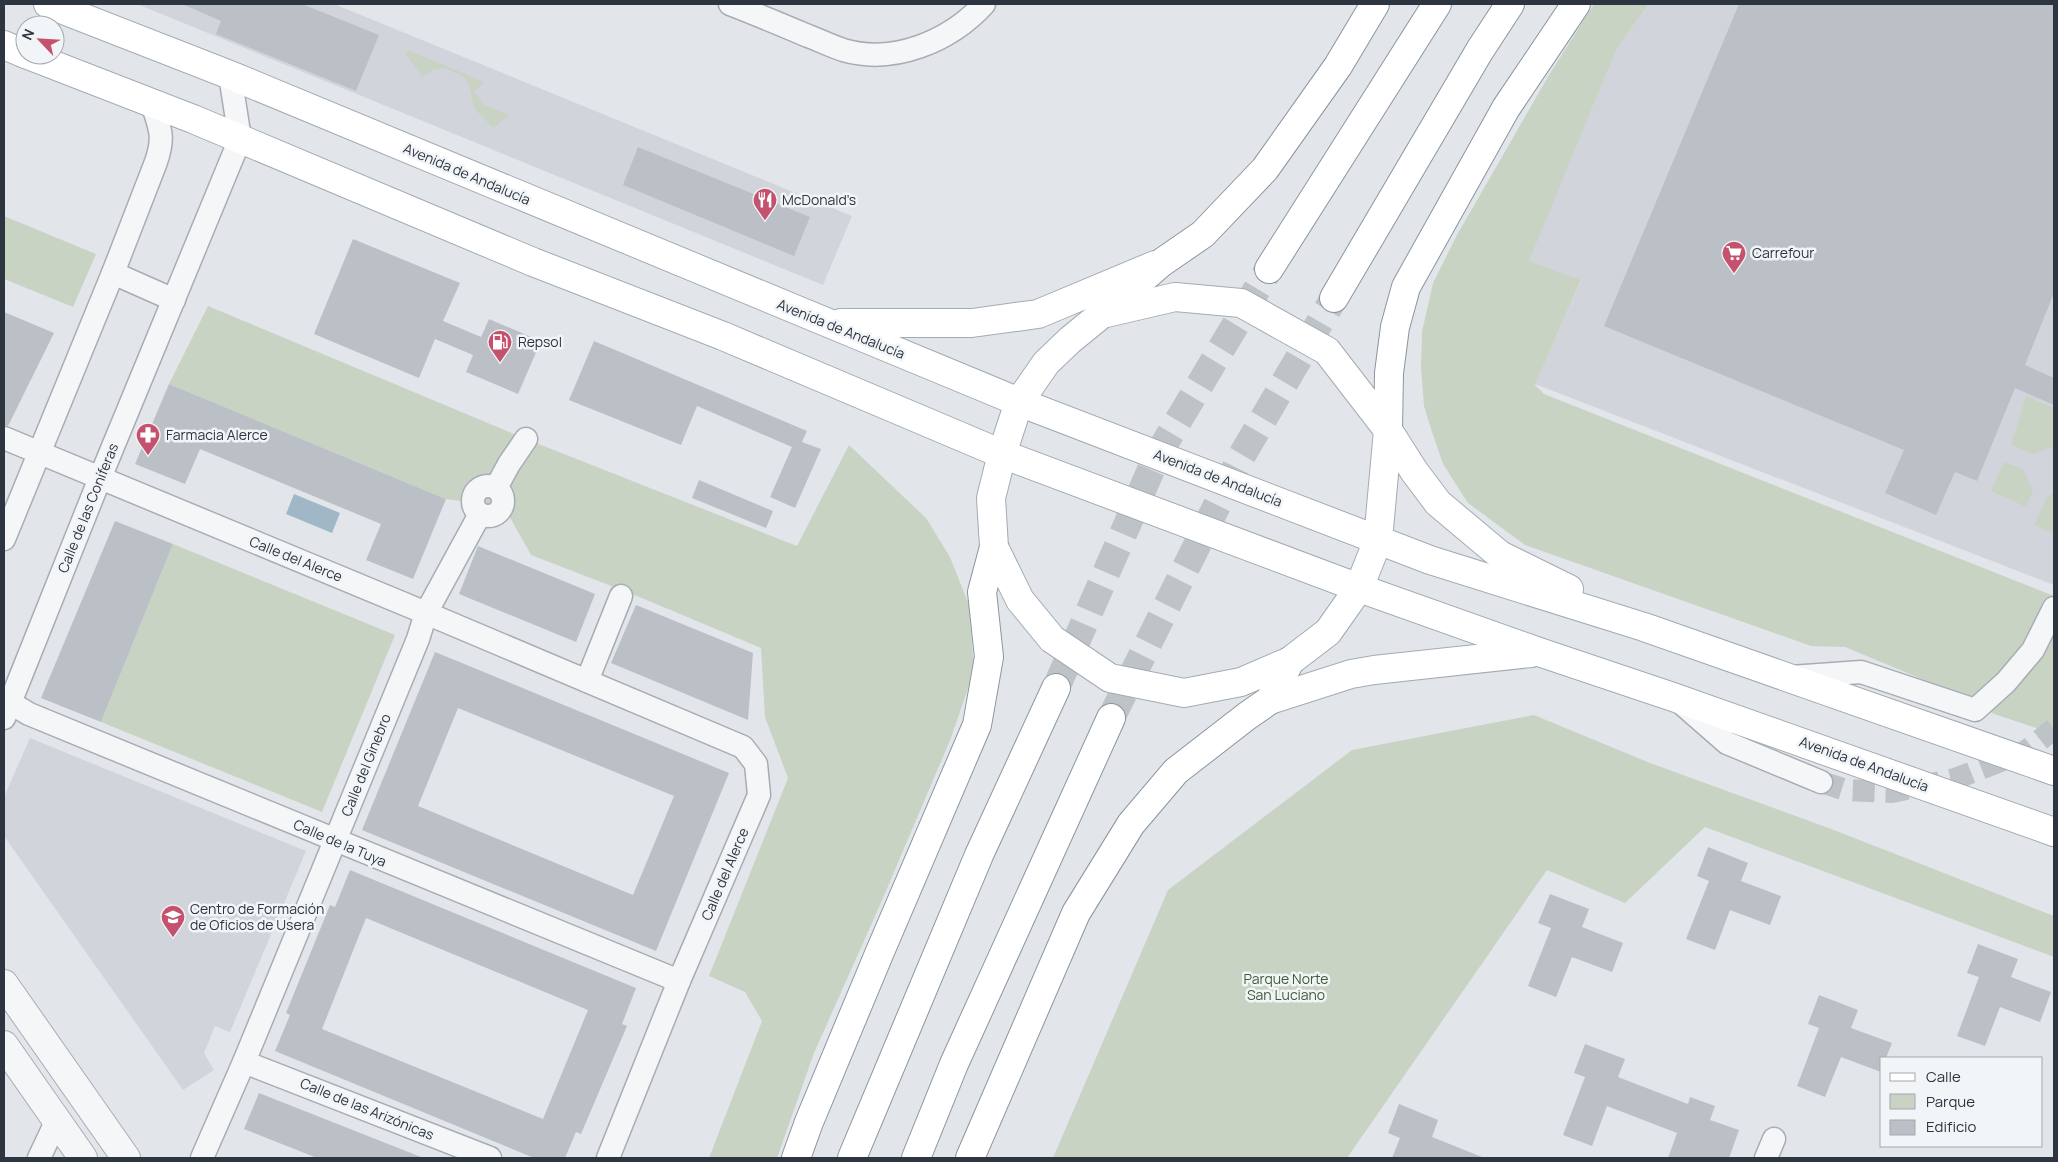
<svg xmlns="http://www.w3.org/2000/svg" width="2058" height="1162" viewBox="0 0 2058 1162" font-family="Manrope,sans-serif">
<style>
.built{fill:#d1d5db}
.green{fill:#c9d3c4}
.water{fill:#a0b7c7}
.building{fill:#bac0c6;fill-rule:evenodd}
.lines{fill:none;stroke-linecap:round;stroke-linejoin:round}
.minor-tunnel{stroke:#bec3c8;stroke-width:22;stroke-dasharray:22 11;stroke-linecap:butt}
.motorway-tunnel{stroke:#bec3c8;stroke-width:28;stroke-dasharray:28 14;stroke-linecap:butt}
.minor-casing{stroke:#a8adb4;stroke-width:25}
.tertiary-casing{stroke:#a8adb4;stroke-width:30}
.primary-casing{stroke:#a3abb4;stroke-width:30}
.motorway-casing{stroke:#8b959f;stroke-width:30}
.minor{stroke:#f5f6f8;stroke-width:22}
.tertiary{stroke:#f5f6f8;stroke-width:28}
.primary{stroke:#fff;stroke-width:28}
.motorway{stroke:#fff;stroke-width:28}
.labels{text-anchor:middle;stroke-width:5;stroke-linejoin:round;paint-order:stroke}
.street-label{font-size:14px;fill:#2c3540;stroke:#f2f5f7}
.poi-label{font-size:14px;fill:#2c3540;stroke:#f2f5f7;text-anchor:start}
.park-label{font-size:14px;fill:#435b3a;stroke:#f2f5f7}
</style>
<rect width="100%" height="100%" fill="#e2e6ea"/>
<g class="built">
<path d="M137 4H334L852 216 823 285Z"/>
<path d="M1649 4H2054V585L1535 384 1581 281 1528 261 1617 48Z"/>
<path d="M30 738 306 851 230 1032 215 1026 204 1053 214 1070 183 1090 4 836V797Z"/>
</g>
<g class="green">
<path d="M1594 4H1649L1617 48 1529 261 1581 280 1535 385 1544 394 2054 596V734L1994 714 1964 693 1948 690 1845 647 1811 646 1525 545 1468 503 1443 464 1432 432 1424 406 1421 368 1422 332 1433 283 1457 235 1549 75Z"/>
<path d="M408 50 484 82 474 92 484 105 510 115 493 128 474 108 469 85 464 77 444 68 433 70 423 77 406 55Z"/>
<path d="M4 216 96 254 73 307 4 279Z"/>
<path d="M208 306 526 439 797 546 849 445 926 518 950 557 969 605 974 671 951 738 880 905 814 1053 777 1158H709L762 1021 745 992 709 976 788 778 765 717 761 648 637 596 531 555 504 507 446 499 169 384Z"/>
<path d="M2026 396 2054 408V450L2049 448 2033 454 2011 445Z"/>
<path d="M2004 462 2023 469 2033 491 2026 507 1991 491Z"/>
<path d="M2054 492V534L2034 525 2047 497Z"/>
<path d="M173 544 395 635 322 812 101 722Z"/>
<path d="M1534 715 1650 763 1834 830 2054 916V957L1705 827 1625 903 1547 870 1347 1158H1053L1168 890 1352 750Z"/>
</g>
<path class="water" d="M294 494 340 513 332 533 286 514Z"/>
<g class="building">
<path d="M182 4H302L379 35 356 91 216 34 221 21Z"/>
<path d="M1739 4H2054V293L2025 365 2054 378V405L2015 388 1977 481 1955 472 1936 515 1885 493 1904 450 1604 326Z"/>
<path d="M638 147 810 217 794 256 623 185Z"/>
<path d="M353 239 460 283 443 321 481 337 489 319 541 341 518 394 466 372 473 355 435 339 419 378 314 334Z"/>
<path d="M4 312 54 333 8 426 4 425Z"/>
<path d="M594 341 807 431 802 442 821 449 795 508 770 497 792 447 697 406 681 445 569 400Z"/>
<path d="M169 384 446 499 413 579 366 560 381 524 200 449 185 484 135 464Z"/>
<path d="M699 480 773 511 766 528 692 498Z"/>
<path d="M115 521 173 544 101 722 41 698Z"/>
<path d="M478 546 595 594 576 642 459 594Z"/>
<path d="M636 605 753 653 748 720 611 663Z"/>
<path d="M435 652 729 773 656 951 362 830ZM458 708 674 796 633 895 418 806Z"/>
<path d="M1708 847 1748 863 1741 881 1781 896 1770 925 1730 910 1715 950 1686 939 1709 881 1697 876Z"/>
<path d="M350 870 636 988 622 1024 627 1026 581 1134 576 1132 565 1158H534L275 1051 290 1015 286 1013 330 905 335 907ZM366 918 588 1010 543 1119 322 1029Z"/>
<path d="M1550 894 1589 909 1582 927 1623 943 1612 972 1572 957 1556 997 1528 986 1551 928 1538 923Z"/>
<path d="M1978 944 2018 959 2011 977 2051 992 2040 1022 2000 1007 1985 1046 1957 1036 1979 977 1967 973Z"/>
<path d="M1819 995 1858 1010 1851 1028 1892 1043 1886 1058H1882L1881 1072 1841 1057 1825 1097 1797 1086 1819 1028 1808 1024Z"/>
<path d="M1585 1044 1625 1059 1618 1077 1688 1104 1690 1097 1715 1106 1710 1120 1739 1130 1729 1158H1668L1677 1133 1607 1106 1592 1146 1563 1135 1585 1077 1574 1073Z"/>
<path d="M259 1093 421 1157V1158H317L244 1129Z"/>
<path d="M1399 1104 1438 1120 1432 1137 1482 1157 1481 1158H1392L1400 1138 1388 1133Z"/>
</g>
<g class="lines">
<path class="minor-tunnel" d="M1821 782 1846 790 1892 792 1955 779 2026 751 2054 729"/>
<g class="motorway-tunnel">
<path d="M1056 688 1157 456 1269 269"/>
<path d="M1111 718 1241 457 1334 298"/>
</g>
<defs>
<g id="minor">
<path d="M730 4C756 14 782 25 808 36 819 40 831 46 843 50 894 65 950 41 984 4"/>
<path d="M113 273 174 300"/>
<path d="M4 438 426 613 743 747 756 764 759 795 679 981 608 1158"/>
<circle cx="488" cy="501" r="15"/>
<path d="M496 488 509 464 526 439"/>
<path d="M4 539 113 273 156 162C165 136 160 129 152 103"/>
<path d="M1791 677 1861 672 1975 710 2006 682 2033 650 2054 608"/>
<path d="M587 681 621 596"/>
<path d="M4 699 29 714 679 981"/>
<path d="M1680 702 1727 743 1821 782"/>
<path d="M4 718 100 478 240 139 230 75"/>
<path d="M244 1062 490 1158"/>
<path d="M39 1158 57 1120"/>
<path d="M202 1158 244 1062 418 639 426 613 480 514"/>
<path d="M1766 1158 1774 1139"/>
</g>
<g id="tertiary">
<path d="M4 984 126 1158"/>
<path d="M4 1045 83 1158"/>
</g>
<g id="primary">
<path d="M48 4 230 75 1019 402 1430 560 1644 627 2054 771"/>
<path d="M4 45 25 54"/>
<path d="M28 55 193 119 533 262 723 336 1002 454 1359 588 1539 652 1673 697 2054 832"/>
<path d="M841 323H972L1038 314 1155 265"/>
<path d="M1388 430 1378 540 1359 588 1328 632 1290 661 1241 682 1184 693 1110 678 1052 639 1020 600 994 547 991 498 1002 454 1019 402 1046 363 1070 340 1102 314 1175 297 1241 303 1327 351 1388 430 1414 471 1438 503 1500 555 1569 589"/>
<path d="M1270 700 1351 674 1374 670 1531 653"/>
</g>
<g id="motorway">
<path d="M1269 269 1437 4"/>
<path d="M1334 298 1480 50 1510 4"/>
<path d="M1102 314 1161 263 1203 234 1265 169 1338 66 1375 4"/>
<path d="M1388 430 1389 373 1395 327 1406 287 1506 108 1576 4"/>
<path d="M796 1158 809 1122 879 954 977 725 989 657 982 592 994 547"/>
<path d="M852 1158 979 855 1056 688"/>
<path d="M916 1158 954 1064 1111 718"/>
<path d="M970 1158 1076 913 1131 824 1176 771 1247 716 1270 700 1290 661"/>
</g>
</defs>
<use href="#minor" class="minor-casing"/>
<use href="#tertiary" class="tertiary-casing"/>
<use href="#primary" class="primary-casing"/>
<use href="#motorway" class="motorway-casing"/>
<use href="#minor" class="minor"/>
<use href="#tertiary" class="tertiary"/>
<use href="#primary" class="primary"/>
<use href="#motorway" class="motorway"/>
</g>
<defs>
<symbol id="restaurant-pin" viewBox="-11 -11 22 30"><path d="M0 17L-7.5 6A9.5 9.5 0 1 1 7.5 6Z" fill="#c4526e" stroke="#f2f5f7"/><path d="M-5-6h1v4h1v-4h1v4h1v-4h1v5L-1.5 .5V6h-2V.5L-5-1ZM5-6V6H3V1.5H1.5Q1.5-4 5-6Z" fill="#fff"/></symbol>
<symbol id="supermarket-pin" viewBox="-11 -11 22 30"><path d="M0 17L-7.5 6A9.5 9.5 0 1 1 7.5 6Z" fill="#c4526e" stroke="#f2f5f7"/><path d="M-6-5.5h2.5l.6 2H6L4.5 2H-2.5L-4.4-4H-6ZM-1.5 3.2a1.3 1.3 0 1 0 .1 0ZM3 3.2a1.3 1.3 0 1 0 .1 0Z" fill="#fff"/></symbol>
<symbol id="fuel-pin" viewBox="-11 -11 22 30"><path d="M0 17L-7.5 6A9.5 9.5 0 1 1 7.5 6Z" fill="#c4526e" stroke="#f2f5f7"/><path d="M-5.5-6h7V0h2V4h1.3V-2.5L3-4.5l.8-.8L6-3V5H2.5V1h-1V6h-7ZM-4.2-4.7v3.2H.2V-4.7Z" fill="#fff"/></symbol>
<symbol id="pharmacy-pin" viewBox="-11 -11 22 30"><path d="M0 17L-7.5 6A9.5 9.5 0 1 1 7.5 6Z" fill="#c4526e" stroke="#f2f5f7"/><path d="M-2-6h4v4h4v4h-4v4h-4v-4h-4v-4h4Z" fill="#fff"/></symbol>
<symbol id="school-pin" viewBox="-11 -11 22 30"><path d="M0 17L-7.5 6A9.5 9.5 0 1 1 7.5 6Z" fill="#c4526e" stroke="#f2f5f7"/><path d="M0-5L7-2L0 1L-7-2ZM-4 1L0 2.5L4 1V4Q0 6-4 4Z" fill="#fff"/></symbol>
</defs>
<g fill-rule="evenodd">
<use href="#restaurant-pin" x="751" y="186" width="28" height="38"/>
<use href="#supermarket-pin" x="1720" y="239" width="28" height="38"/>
<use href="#fuel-pin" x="486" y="328" width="28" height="38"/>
<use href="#pharmacy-pin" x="134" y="421" width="28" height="38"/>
<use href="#school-pin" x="159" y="903" width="28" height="38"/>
</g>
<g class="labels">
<g class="street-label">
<text transform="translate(467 174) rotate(23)" y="5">Avenida de Andalucía</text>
<text transform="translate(841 329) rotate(22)" y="5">Avenida de Andalucía</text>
<text transform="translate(1218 478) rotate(21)" y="5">Avenida de Andalucía</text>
<text transform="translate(88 508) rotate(-68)" y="5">Calle de las Coníferas</text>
<text transform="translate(296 559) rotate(22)" y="5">Calle del Alerce</text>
<text transform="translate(1864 764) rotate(20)" y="5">Avenida de Andalucía</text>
<text transform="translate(366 765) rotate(-68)" y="5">Calle del Ginebro</text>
<text transform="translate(340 843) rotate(23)" y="5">Calle de la Tuya</text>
<text transform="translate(725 874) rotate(-67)" y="5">Calle del Alerce</text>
<text transform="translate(367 1109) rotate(22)" y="5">Calle de las Arizónicas</text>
</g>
<g class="poi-label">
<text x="782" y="205">McDonald's</text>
<text x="1752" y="258">Carrefour</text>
<text x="518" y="347">Repsol</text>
<text x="166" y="440">Farmacia Alerce</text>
<text x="190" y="914">Centro de Formación<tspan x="190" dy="16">de Oficios de Usera</tspan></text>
</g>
<g class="park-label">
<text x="1286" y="984">Parque Norte<tspan x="1286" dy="16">San Luciano</tspan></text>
</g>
</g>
<rect width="2058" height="1162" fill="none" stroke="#2c3540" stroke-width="10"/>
<rect x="1880" y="1057" width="162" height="90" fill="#f2f5f7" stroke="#a3a8ae"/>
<rect x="1890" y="1073" width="25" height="8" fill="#ffffff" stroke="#a3a8ae"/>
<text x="1926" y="1082" font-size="15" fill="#2c3540">Calle</text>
<rect x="1890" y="1094" width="25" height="15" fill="#c9d3c4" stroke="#a3a8ae"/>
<text x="1926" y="1107" font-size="15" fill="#2c3540">Parque</text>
<rect x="1890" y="1120" width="25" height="15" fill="#bac0c6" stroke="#a3a8ae"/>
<text x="1926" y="1132" font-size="15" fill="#2c3540">Edificio</text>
<g transform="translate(40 40) rotate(295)"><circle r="24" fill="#f2f5f7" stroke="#a3a8ae"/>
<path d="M0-4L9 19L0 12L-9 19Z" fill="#c4526e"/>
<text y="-8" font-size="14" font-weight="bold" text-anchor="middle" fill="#2c3540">N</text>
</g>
</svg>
